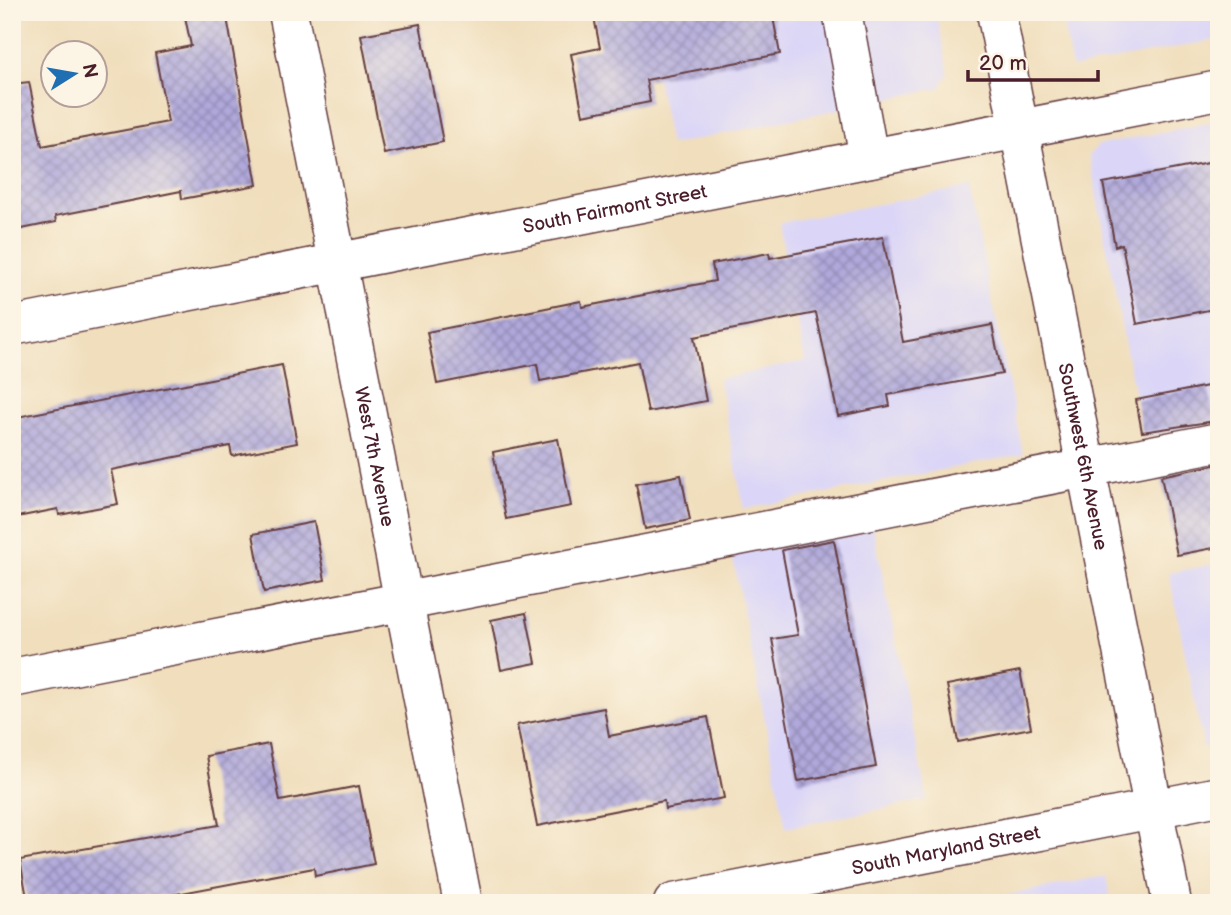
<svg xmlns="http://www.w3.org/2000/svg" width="1231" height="915" viewBox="0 0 1231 915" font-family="'Balsamiq Sans',sans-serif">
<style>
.built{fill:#dbd6f7}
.building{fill:url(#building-cross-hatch)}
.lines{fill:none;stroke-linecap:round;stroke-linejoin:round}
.minor-casing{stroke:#633c41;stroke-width:41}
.major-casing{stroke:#633c41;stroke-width:41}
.minor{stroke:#fff;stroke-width:38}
.major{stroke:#fff;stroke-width:38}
.labels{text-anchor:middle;stroke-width:5;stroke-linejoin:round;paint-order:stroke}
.street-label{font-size:19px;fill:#4a1f2b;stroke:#fcf5e5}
</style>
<defs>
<pattern id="building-cross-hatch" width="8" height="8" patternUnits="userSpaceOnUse" patternTransform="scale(1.75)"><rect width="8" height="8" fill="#b0a9db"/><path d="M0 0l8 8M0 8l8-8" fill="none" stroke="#9189b2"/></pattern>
</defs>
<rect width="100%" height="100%" fill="#fcf5e5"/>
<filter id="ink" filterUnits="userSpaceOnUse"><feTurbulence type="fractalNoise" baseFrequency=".0143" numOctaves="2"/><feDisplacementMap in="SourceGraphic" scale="14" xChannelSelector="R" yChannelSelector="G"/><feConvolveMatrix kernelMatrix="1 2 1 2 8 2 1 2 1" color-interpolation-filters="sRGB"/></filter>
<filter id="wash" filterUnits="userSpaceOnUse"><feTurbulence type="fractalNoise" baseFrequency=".00686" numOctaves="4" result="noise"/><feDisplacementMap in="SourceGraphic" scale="28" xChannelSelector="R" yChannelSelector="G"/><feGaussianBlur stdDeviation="1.57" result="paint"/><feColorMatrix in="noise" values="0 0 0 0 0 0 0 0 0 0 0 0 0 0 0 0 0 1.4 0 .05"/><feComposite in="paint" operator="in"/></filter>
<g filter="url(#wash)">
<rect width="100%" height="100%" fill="#f0debc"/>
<g class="built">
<path d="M644 12H936L948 73 939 88 670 145Z"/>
<path d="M1061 12H1219V39L1072 68Z"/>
<path d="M1219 121V422L1143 437 1089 156 1098 145Z"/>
<path d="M969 187 1023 454 744 509 719 379 805 361 779 223Z"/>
<path d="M873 527 927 800 786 828 732 554Z"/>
<path d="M1219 563V745L1204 748 1169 573Z"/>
<path d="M1106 876 1111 903H968L1067 883Z"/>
</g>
<g id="blocks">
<g class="building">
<path d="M184 12H226L257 185 182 199 181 191 55 216 56 222 12 231V84L29 82 42 146 168 122 155 53 191 46Z"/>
<path d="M593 12H772L780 54 646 80 650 102 583 115 571 54 600 48Z"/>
<path d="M420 24 443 142 384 154 361 35Z"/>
<path d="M1219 161V308L1137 324 1122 244 1115 246 1103 183Z"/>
<path d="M883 237 903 342 992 325 1002 374 888 395 890 406 838 416 816 313 694 337 706 401 648 412 638 362 540 381 537 364 437 384 427 332 581 301 582 307 715 281 712 264 769 253 770 258Z"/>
<path d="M282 365 297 443 232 456 230 446 111 470 118 504 59 515 58 509 12 518V418Z"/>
<path d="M1208 386 1215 421 1142 432 1136 400Z"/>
<path d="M558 439 571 506 506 519 493 452Z"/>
<path d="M1219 464V547L1177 555 1161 476Z"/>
<path d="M681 475 690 520 645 529 636 484Z"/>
<path d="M314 522 325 580 264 592 253 534Z"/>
<path d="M834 540 876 767 798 781 772 639 798 635 782 550Z"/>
<path d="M526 613 536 663 501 670 491 620Z"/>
<path d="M1020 671 1031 728 958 742 947 685Z"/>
<path d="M604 708 609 736 708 717 724 798 665 809 664 801 537 826 517 725Z"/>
<path d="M269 744 280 801 359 786 374 864 315 876 314 868 129 903H28L20 860 219 825 206 756Z"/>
</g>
</g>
</g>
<g filter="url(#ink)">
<use href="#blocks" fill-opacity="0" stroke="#633c41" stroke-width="2"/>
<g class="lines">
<defs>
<g id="minor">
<path id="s1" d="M288 12 463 903"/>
<path d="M842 12 869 158"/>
<path id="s2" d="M12 326 1219 90"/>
<path d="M12 678 1219 442"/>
<path id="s3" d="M673 903 1219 796"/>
</g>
<g id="major">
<path id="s4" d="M996 12 1172 903"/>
</g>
</defs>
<use href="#minor" class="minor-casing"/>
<use href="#major" class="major-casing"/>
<use href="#minor" class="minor"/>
<use href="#major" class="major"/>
</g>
</g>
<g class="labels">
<g class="street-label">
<text dy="7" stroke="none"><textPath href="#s2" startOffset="614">South Fairmont Street</textPath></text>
<text dy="7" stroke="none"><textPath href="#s1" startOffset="453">West 7th Avenue</textPath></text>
<text dy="7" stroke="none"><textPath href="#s4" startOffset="453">Southwest 6th Avenue</textPath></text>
<text dy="7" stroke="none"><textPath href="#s3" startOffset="278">South Maryland Street</textPath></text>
</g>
</g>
<rect width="1231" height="915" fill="none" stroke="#fcf5e5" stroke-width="42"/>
<g transform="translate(74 74) rotate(79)"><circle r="33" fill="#fcf5e5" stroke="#b59f9b" stroke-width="2"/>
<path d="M0-5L12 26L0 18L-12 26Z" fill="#1f6fb2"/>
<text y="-10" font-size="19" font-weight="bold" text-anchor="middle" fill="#4a1f2b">N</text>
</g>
<path d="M968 70v10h130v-10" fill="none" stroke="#4a1f2b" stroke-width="3.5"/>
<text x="979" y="70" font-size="21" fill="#4a1f2b" stroke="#fcf5e5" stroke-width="5" paint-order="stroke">20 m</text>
</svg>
